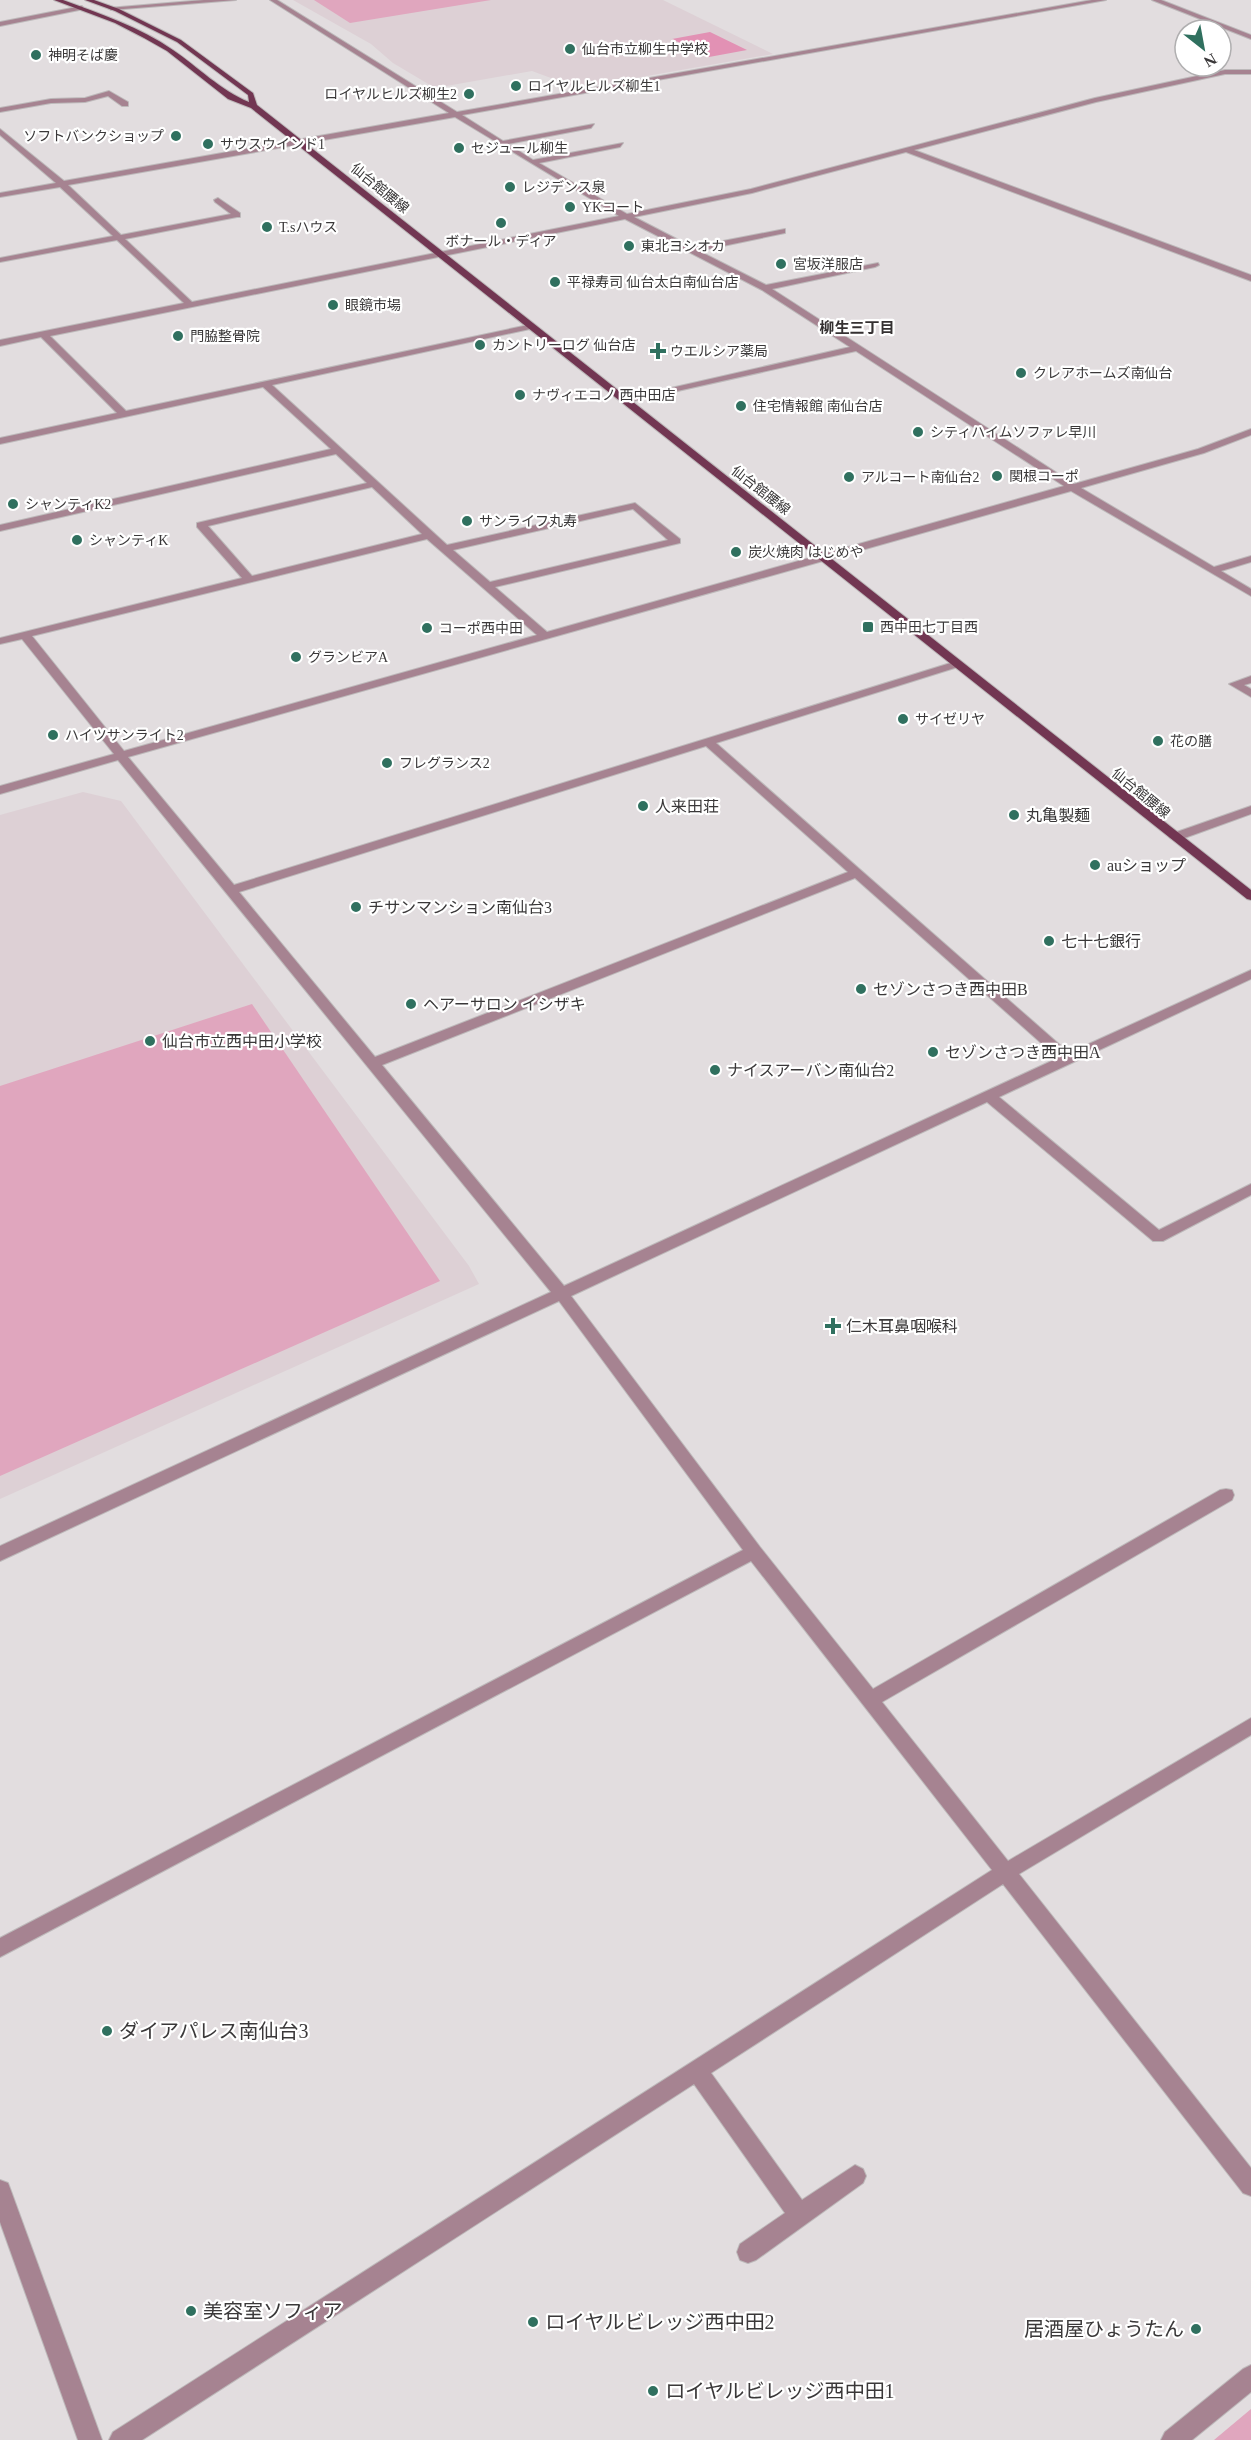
<svg xmlns="http://www.w3.org/2000/svg" width="1251" height="2440" viewBox="0 0 1251 2440" font-family="'Times New Roman','Noto Sans JP',serif">
<style>
.built{fill:#ddd0d5}
.green{fill:#e0a6be}
.water{fill:#e291b4}
.lines{fill:none;stroke-linecap:round;stroke-linejoin:round}
.minor-casing{stroke:#bdb9ba;stroke-width:2}
.major-casing{stroke:#bdb9ba;stroke-width:2}
.minor{fill:#a68391;fill-rule:evenodd}
.major{fill:#723652;fill-rule:evenodd}
.poi-dot{fill:#30705f;stroke:#fff;stroke-width:2}
.labels{text-anchor:middle;stroke-width:4.5;stroke-linejoin:round;paint-order:stroke}
.far-poi-label{font-size:14px;fill:#3a3839;stroke:#fff;text-anchor:start}
.far-street-label{font-size:14px;fill:#3a3839;stroke:#fff}
.far-neighbourhood-label{font-size:15px;font-weight:bold;fill:#353132;stroke:#fff}
.poi-label{font-size:16px;fill:#3a3839;stroke:#fff;text-anchor:start}
.near-poi-label{font-size:20px;fill:#3a3839;stroke:#fff;text-anchor:start}
</style>
<rect width="100%" height="100%" fill="#e2dddf"/>
<g class="built">
<path d="M293 0H663L773 54 578 88 532 71 435 88 393 63 371 44Z"/>
<path d="M83 792 121 801 469 1266 479 1284 0 1499V815Z"/>
</g>
<g class="green">
<path d="M314 0H491L350 23Z"/>
<path d="M252 1004 440 1281 0 1476V1086Z"/>
<path d="M1251 2409V2440H1214Z"/>
</g>
<path class="water" d="M710 32 747 50 709 57 672 39Z"/>
<g class="lines">
<defs>
<g id="minor">
<path d="M204 0H236L111 10 108 8Z"/>
<path d="M270 0H277L457 112 1092 0H1106L462 115 503 141 594 124 591 128 508 144 533 160 623 143 620 147 539 163 627 214 751 189 1095 98 1225 70H1251V74H1225L1096 102 914 150 1251 275V281L906 152 752 193 634 217 692 247 785 229V233L699 251 766 285 878 263 879 265 875 267 772 289 1074 484 1198 449 1251 429V435L1204 453 1081 488 1214 567 1251 556V562L1221 571 1251 589V596L1071 491 128 757 234 885 957 661 961 662V666L716 743 1069 1053 1251 970V979L999 1097 1159 1230 1251 1184V1195L1163 1241H1153L987 1102 571 1296 760 1547 873 1689 1220 1490 1226 1489 1232 1490 1234 1495 1232 1500 882 1702 1008 1861 1251 1718V1735L1019 1874 1251 2168V2196L1243 2193 1003 1884 711 2073 802 2200 855 2165 863 2169 866 2176 863 2183 756 2260 748 2263 740 2260 737 2252 740 2244 785 2213 694 2084 142 2440H109L113 2432 992 1870 751 1561 0 1957V1938L743 1550 559 1301 0 1561V1546L551 1292 118 760 0 794V786L114 754 22 639 0 644V638L242 578 197 527V523L367 483 336 454 0 531V525L331 449 263 387 0 444V438L117 413 41 337 0 346V340L184 303 117 240 0 262V258L113 236 60 187 0 197V193L56 183 0 135V129L64 181 449 113ZM455 117 619 216 192 302 125 239 237 217H240V213L218 198 214 200 215 202 231 214 121 235 68 185ZM625 219 762 290 850 347 627 398 624 399V403L856 351 1064 486 547 632 495 587 680 543V539L635 503 447 545 272 385 530 329 533 328V324L126 411 50 336ZM372 487 422 534 252 576 208 526ZM633 509 668 540 490 582 453 550ZM427 539 537 635 124 751 32 636ZM706 746 848 872 375 1057 239 892ZM855 878 1058 1058 564 1286 382 1065Z"/>
<path d="M1152 0H1161L1251 35V39Z"/>
<path d="M82 6 84 9 0 26V22Z"/>
<path d="M109 91 128 102V106H122L108 96 85 102 51 103 0 112V108L51 99 85 98Z"/>
<path d="M1251 676V683L1244 685 1251 689V697L1229 684Z"/>
<path d="M1251 806V814L1179 840 1175 841 1169 837 1171 834Z"/>
<path d="M0 2180 8 2183 11 2191 102 2440H78L0 2222Z"/>
<path d="M1251 2365V2392L1192 2440H1161L1165 2432 1243 2369Z"/>
</g>
<path id="major" d="M54 0H63C101 14 140 27 173 50 198 67 220 90 249 102L248 95 177 42 115 11 85 0H94L119 9 181 40 253 93 257 105 1251 890V900L1247 899 251 108 228 99 167 51 144 38 115 23Z"/>
</defs>
<use href="#minor" class="minor-casing"/>
<use href="#major" class="major-casing"/>
<use href="#minor" class="minor"/>
<use href="#major" class="major"/>
</g>
<g class="poi-dot">
<circle cx="570" cy="49" r="6"/>
<circle cx="36" cy="55" r="6"/>
<circle cx="516" cy="86" r="6"/>
<circle cx="469" cy="94" r="6"/>
<circle cx="176" cy="136" r="6"/>
<circle cx="208" cy="144" r="6"/>
<circle cx="459" cy="148" r="6"/>
<circle cx="510" cy="187" r="6"/>
<circle cx="570" cy="207" r="6"/>
<circle cx="501" cy="223" r="6"/>
<circle cx="267" cy="227" r="6"/>
<circle cx="629" cy="246" r="6"/>
<circle cx="781" cy="264" r="6"/>
<circle cx="555" cy="282" r="6"/>
<circle cx="333" cy="305" r="6"/>
<circle cx="178" cy="336" r="6"/>
<circle cx="480" cy="345" r="6"/>
<path d="M655 342h6v6h6v6h-6v6h-6v-6h-6v-6h6z"/>
<circle cx="1021" cy="373" r="6"/>
<circle cx="520" cy="395" r="6"/>
<circle cx="741" cy="406" r="6"/>
<circle cx="918" cy="432" r="6"/>
<circle cx="997" cy="476" r="6"/>
<circle cx="849" cy="477" r="6"/>
<circle cx="13" cy="504" r="6"/>
<circle cx="467" cy="521" r="6"/>
<circle cx="77" cy="540" r="6"/>
<circle cx="736" cy="552" r="6"/>
<rect x="862" y="621" width="12" height="12" rx="3"/>
<circle cx="427" cy="628" r="6"/>
<circle cx="296" cy="657" r="6"/>
<circle cx="903" cy="719" r="6"/>
<circle cx="53" cy="735" r="6"/>
<circle cx="1158" cy="741" r="6"/>
<circle cx="387" cy="763" r="6"/>
<circle cx="643" cy="806" r="6"/>
<circle cx="1014" cy="815" r="6"/>
<circle cx="1095" cy="865" r="6"/>
<circle cx="356" cy="907" r="6"/>
<circle cx="1049" cy="941" r="6"/>
<circle cx="861" cy="989" r="6"/>
<circle cx="411" cy="1004" r="6"/>
<circle cx="150" cy="1041" r="6"/>
<circle cx="933" cy="1052" r="6"/>
<circle cx="715" cy="1070" r="6"/>
<path d="M830 1317h6v6h6v6h-6v6h-6v-6h-6v-6h6z"/>
<circle cx="107" cy="2031" r="6"/>
<circle cx="191" cy="2311" r="6"/>
<circle cx="533" cy="2322" r="6"/>
<circle cx="1196" cy="2329" r="6"/>
<circle cx="653" cy="2391" r="6"/>
</g>
<g class="labels">
<g class="far-poi-label">
<text x="582" y="54">仙台市立柳生中学校</text>
<text x="48" y="60">神明そば慶</text>
<text x="528" y="91">ロイヤルヒルズ柳生1</text>
<text x="457" y="99" text-anchor="end">ロイヤルヒルズ柳生2</text>
<text x="164" y="141" text-anchor="end">ソフトバンクショップ</text>
<text x="220" y="149">サウスウインド1</text>
<text x="471" y="153">セジュール柳生</text>
<text x="522" y="192">レジデンス泉</text>
<text x="582" y="212">YKコート</text>
<text x="279" y="232">T.sハウス</text>
<text x="501" y="246" text-anchor="middle">ボナール・ディア</text>
<text x="641" y="251">東北ヨシオカ</text>
<text x="793" y="269">宮坂洋服店</text>
<text x="567" y="287">平禄寿司 仙台太白南仙台店</text>
<text x="345" y="310">眼鏡市場</text>
<text x="190" y="341">門脇整骨院</text>
<text x="492" y="350">カントリーログ 仙台店</text>
<text x="670" y="356">ウエルシア薬局</text>
<text x="1033" y="378">クレアホームズ南仙台</text>
<text x="532" y="400">ナヴィエコノ 西中田店</text>
<text x="753" y="411">住宅情報館 南仙台店</text>
<text x="930" y="437">シティハイムソファレ早川</text>
<text x="1009" y="481">関根コーポ</text>
<text x="861" y="482">アルコート南仙台2</text>
<text x="25" y="509">シャンティK2</text>
<text x="479" y="526">サンライフ丸寿</text>
<text x="89" y="545">シャンティK</text>
<text x="748" y="557">炭火焼肉 はじめや</text>
<text x="880" y="632">西中田七丁目西</text>
<text x="439" y="633">コーポ西中田</text>
<text x="308" y="662">グランビアA</text>
<text x="915" y="724">サイゼリヤ</text>
<text x="65" y="740">ハイツサンライト2</text>
<text x="1170" y="746">花の膳</text>
<text x="399" y="768">フレグランス2</text>
</g>
<g class="far-street-label">
<text transform="translate(380 188) rotate(39)" y="5">仙台館腰線</text>
<text transform="translate(761 490) rotate(38)" y="5">仙台館腰線</text>
<text transform="translate(1141 793) rotate(39)" y="5">仙台館腰線</text>
</g>
<g class="far-neighbourhood-label">
<text x="857" y="333">柳生三丁目</text>
</g>
<g class="poi-label">
<text x="655" y="812">人来田荘</text>
<text x="1026" y="821">丸亀製麺</text>
<text x="1107" y="871">auショップ</text>
<text x="368" y="913">チサンマンション南仙台3</text>
<text x="1061" y="947">七十七銀行</text>
<text x="873" y="995">セゾンさつき西中田B</text>
<text x="423" y="1010">ヘアーサロン イシザキ</text>
<text x="162" y="1047">仙台市立西中田小学校</text>
<text x="945" y="1058">セゾンさつき西中田A</text>
<text x="727" y="1076">ナイスアーバン南仙台2</text>
<text x="846" y="1332">仁木耳鼻咽喉科</text>
</g>
<g class="near-poi-label">
<text x="119" y="2038">ダイアパレス南仙台3</text>
<text x="203" y="2318">美容室ソフィア</text>
<text x="545" y="2329">ロイヤルビレッジ西中田2</text>
<text x="1184" y="2336" text-anchor="end">居酒屋ひょうたん</text>
<text x="665" y="2398">ロイヤルビレッジ西中田1</text>
</g>
</g>
<g transform="translate(1203 48) rotate(149)"><circle r="28" fill="#ffffff" stroke="#b0afb0" stroke-width="1.5"/>
<path d="M0-4.5L10 22L0 15L-10 22Z" fill="#30705f"/>
<text y="-9" font-size="16" font-weight="bold" text-anchor="middle" fill="#3a3839">N</text>
</g>
</svg>
